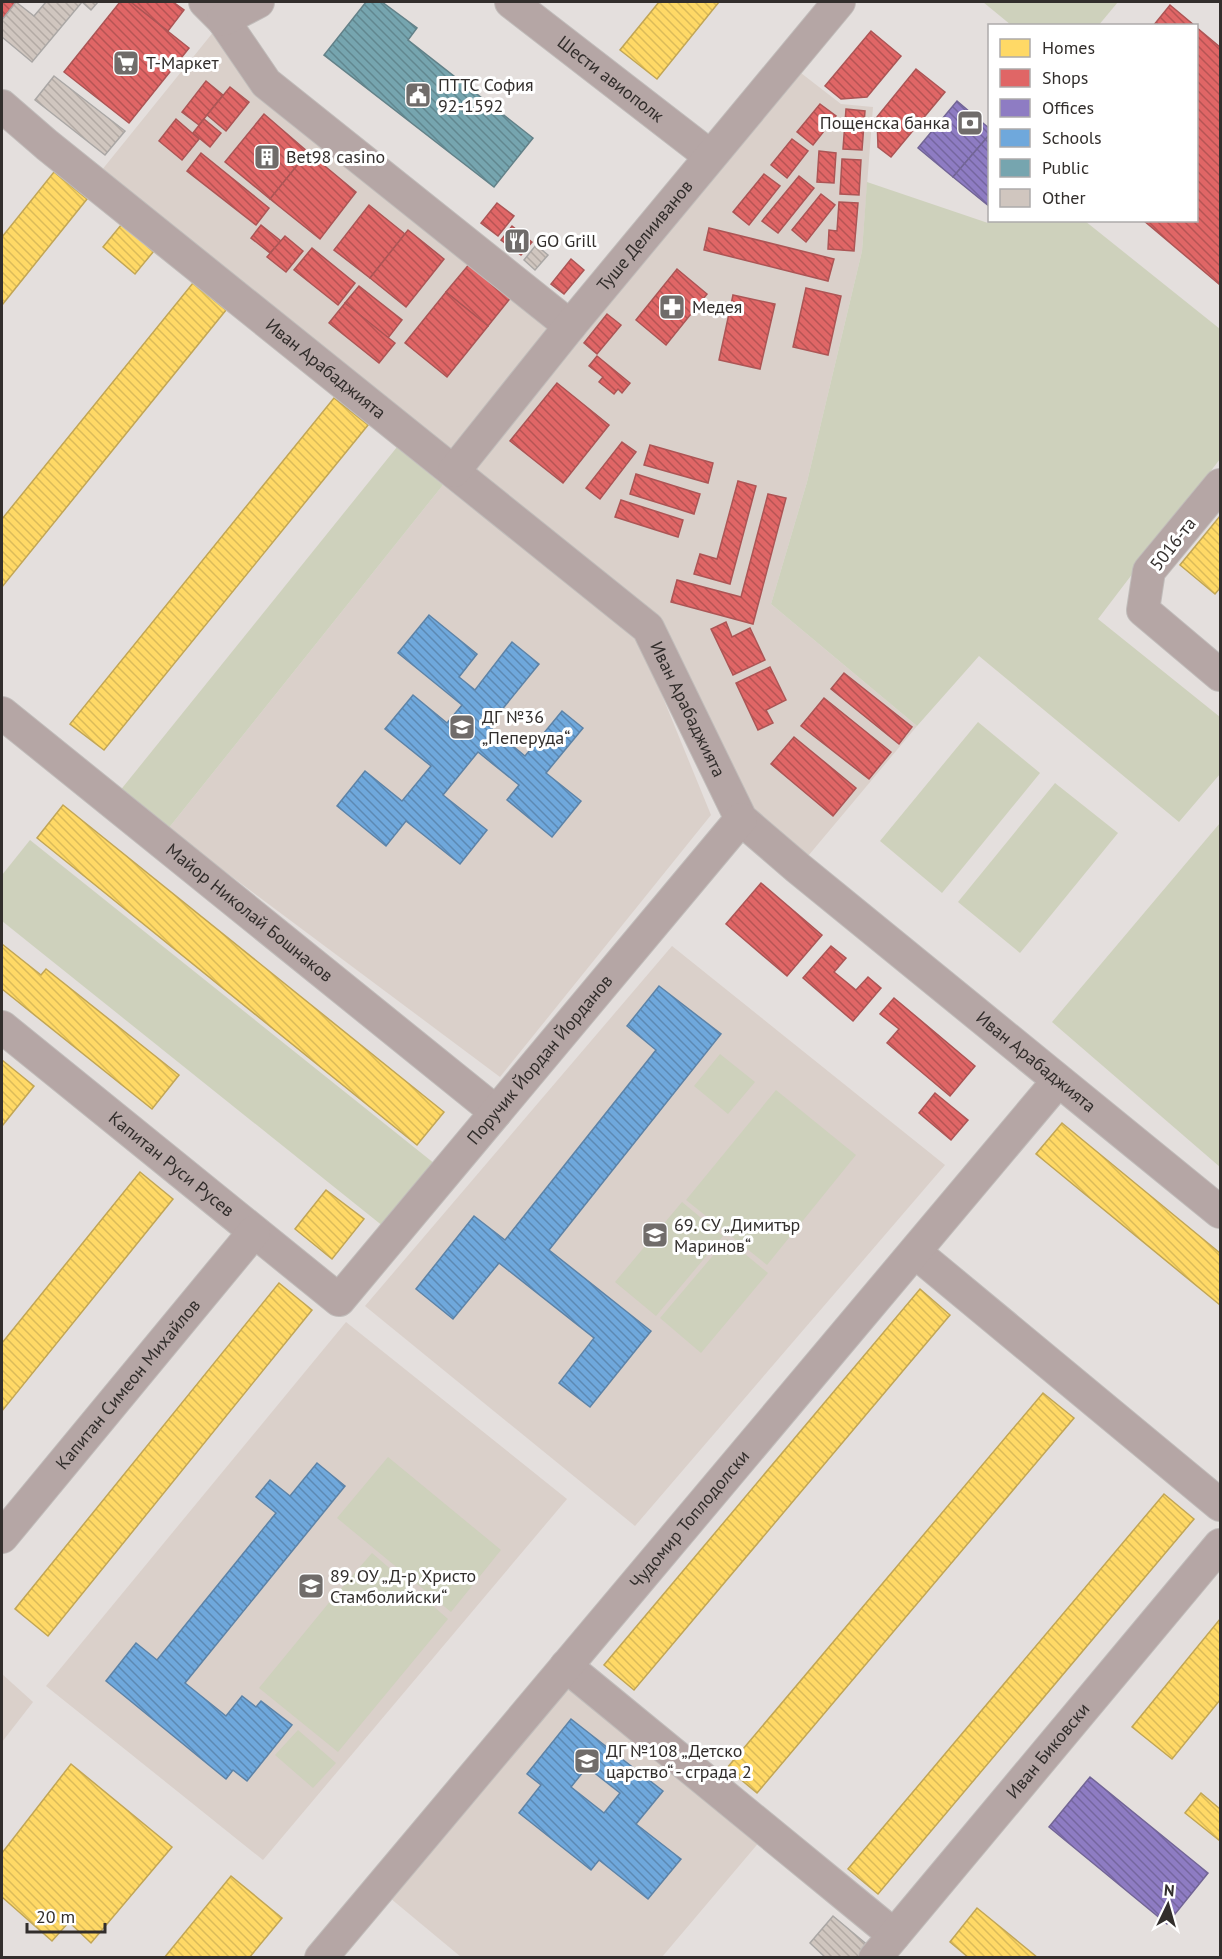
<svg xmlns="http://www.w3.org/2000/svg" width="1222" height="1959" viewBox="0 0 1222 1959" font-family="'PT Sans',sans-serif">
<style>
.built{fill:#dad0ca}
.green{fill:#ced1bc}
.homes{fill:url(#homes-back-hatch);stroke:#c2a655;stroke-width:1.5}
.shops{fill:url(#shops-back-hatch);stroke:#ac5555;stroke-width:1.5}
.offices{fill:url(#offices-back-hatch);stroke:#726596;stroke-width:1.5}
.schools{fill:url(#schools-back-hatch);stroke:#5d83a7;stroke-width:1.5;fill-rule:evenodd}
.public{fill:url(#public-back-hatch);stroke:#628188;stroke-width:1.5}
.building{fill:url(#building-back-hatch);stroke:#aaa7a5;stroke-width:1.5}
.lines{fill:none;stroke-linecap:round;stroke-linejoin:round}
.street-casing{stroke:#c0bcba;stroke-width:34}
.street{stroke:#b5a6a5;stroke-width:32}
.labels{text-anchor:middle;stroke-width:6;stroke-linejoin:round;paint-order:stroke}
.poi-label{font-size:18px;fill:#322e2c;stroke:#fff;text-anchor:start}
.street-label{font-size:18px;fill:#322e2c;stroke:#fff}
</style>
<defs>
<pattern id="homes-back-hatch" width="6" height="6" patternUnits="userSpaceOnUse" patternTransform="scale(1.5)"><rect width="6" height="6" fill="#ffd966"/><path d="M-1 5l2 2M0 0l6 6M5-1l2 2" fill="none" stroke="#dbbb59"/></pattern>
<pattern id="shops-back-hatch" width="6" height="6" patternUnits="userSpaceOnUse" patternTransform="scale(1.5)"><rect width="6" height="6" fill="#e06666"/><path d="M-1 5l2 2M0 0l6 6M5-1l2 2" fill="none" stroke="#b65454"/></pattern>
<pattern id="offices-back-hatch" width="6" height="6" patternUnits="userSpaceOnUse" patternTransform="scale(1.5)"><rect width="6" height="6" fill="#8e7cc3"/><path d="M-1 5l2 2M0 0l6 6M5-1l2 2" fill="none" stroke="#75669f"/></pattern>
<pattern id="schools-back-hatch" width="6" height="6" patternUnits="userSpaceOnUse" patternTransform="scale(1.5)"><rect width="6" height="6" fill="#6fa8dc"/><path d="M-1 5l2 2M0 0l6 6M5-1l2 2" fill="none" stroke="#5c89b3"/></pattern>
<pattern id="public-back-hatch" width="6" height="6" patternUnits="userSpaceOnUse" patternTransform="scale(1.5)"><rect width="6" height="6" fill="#76a5af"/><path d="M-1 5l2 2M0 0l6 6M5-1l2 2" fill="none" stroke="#61878f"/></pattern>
<pattern id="building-back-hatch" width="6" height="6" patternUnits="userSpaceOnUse" patternTransform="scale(1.5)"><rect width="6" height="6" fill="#d0c6bf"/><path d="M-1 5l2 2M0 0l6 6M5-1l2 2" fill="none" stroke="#b3aaa4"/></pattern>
</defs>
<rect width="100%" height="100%" fill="#e4dfdd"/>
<g class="built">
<path d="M223 20 266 83 570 326 788 63 841 104 873 107 862 251 807 482 771 604 917 726 798 868 741 819 648 628 93 181Z"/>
<path d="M443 485 639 639 711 815 500 1077 168 829Z"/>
<path d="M672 946 945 1165 635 1526 365 1306Z"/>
<path d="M346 1322 567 1499 263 1860 46 1686Z"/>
<path d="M2 1674 33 1702 2 1742Z"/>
<path d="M573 1683 761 1840 662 1957H461L390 1898Z"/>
</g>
<g class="green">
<path d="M983 2H1118L1098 26 1011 25Z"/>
<path d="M867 182 988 223 990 220 1085 221 1220 329V459L1098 619 1220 717V774L1179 822 979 656 917 726 771 604 807 482 862 251Z"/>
<path d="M397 447 443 485 168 829 119 792Z"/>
<path d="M978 722 1040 773 942 893 880 841Z"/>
<path d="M1055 783 1118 833 1020 953 958 902Z"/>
<path d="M1220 823V1167L1052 1022Z"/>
<path d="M30 840 445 1172 394 1235 2 921V875Z"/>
<path d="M720 1054 755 1082 728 1114 694 1086Z"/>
<path d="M776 1090 856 1155 767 1265 686 1200Z"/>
<path d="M682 1202 723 1236 656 1316 615 1282Z"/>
<path d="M727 1239 768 1273 701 1353 660 1318Z"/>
<path d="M388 1457 501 1550 451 1612 337 1518Z"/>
<path d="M372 1553 448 1619 338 1752 259 1688 332 1599Z"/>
<path d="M298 1730 336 1763 313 1788 275 1755Z"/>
</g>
<g class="homes">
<path d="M659 2H719L657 79 620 50Z"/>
<path d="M54 172 87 199 2 305V237Z"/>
<path d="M126 219 158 246 135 274 103 247Z"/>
<path d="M193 283 226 310 2 587V519Z"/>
<path d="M334 398 368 425 104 750 70 724Z"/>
<path d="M1220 516V588L1215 594 1180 565Z"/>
<path d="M63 805 444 1112 417 1145 37 838Z"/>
<path d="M2 944 41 975 46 969 179 1075 152 1109 2 989Z"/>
<path d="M2 1060 34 1086 2 1126Z"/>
<path d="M1062 1123 1220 1253V1305L1036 1154Z"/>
<path d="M140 1172 173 1199 2 1411V1343Z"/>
<path d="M326 1190 364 1219 332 1259 295 1229Z"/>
<path d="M279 1283 312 1310 48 1636 15 1609Z"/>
<path d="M920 1289 950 1315 634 1690 604 1665Z"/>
<path d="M1043 1393 1074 1418 757 1793 727 1768Z"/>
<path d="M1164 1494 1194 1519 878 1894 848 1869Z"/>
<path d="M1220 1619V1700L1172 1759 1132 1727Z"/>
<path d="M71 1764 172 1847 91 1943 69 1922 52 1941 2 1897V1853Z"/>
<path d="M1201 1793 1220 1809V1841L1185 1813Z"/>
<path d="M231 1876 282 1918 249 1958H164Z"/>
<path d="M977 1908 1004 1930 1038 1958H969L950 1942Z"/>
</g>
<g class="shops">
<path d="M2 2H16L2 20Z"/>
<path d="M120 2H131L189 48 129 123 64 72Z"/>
<path d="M131 2H173L184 10 168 31Z"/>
<path d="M1170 5 1195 26H1153Z"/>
<path d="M1196 27 1220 47V285L1143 220H1196Z"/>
<path d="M871 31 901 56 867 97 841 99 825 86Z"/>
<path d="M916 69 945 92 891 157 878 147 877 117Z"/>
<path d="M206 81 223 95 199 125 182 112Z"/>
<path d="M230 87 249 102 226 131 207 115Z"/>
<path d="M820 104 836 116 813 145 797 132Z"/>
<path d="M846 109 865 111 862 150 843 149Z"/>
<path d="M264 114 308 152 270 199 225 162Z"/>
<path d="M176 119 199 139 182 160 159 141Z"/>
<path d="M204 119 221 133 210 147 193 133Z"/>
<path d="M792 139 808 151 787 178 771 165Z"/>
<path d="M819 151 836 153 834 183 817 182Z"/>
<path d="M308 152 356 192 320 239 270 199Z"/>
<path d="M201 153 269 208 256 225 187 171Z"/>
<path d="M842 159 861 160 859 195 840 194Z"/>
<path d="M764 174 780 186 749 225 733 212Z"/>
<path d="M799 176 814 188 778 233 762 221Z"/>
<path d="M821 194 835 205 806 242 792 230Z"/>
<path d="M839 202 858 203 854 251 828 249 829 230 837 231Z"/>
<path d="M497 203 514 216 498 236 481 223Z"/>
<path d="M369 205 405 234 370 278 334 250Z"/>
<path d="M261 225 281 241 270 253 251 238Z"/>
<path d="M512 226 532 242 521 255 501 240Z"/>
<path d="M709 228 834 259 828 281 704 250Z"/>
<path d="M408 230 444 259 406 307 370 278Z"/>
<path d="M285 236 303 251 286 272 267 257Z"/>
<path d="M312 248 355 283 338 305 294 270Z"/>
<path d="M571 259 584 270 564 294 551 284Z"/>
<path d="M471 262 512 296 488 326 446 292Z"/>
<path d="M677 269 707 294 666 345 636 320Z"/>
<path d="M359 286 402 320 388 338 345 303Z"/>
<path d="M806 288 841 296 828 355 793 347Z"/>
<path d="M446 292 488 326 447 377 405 343Z"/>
<path d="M733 295 775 304 760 369 719 360Z"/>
<path d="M345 303 395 343 379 363 329 323Z"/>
<path d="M607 314 621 325 597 354 584 343Z"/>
<path d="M597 356 630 383 622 393 618 389 614 394 599 382 603 377 589 366Z"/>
<path d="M557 383 609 425 563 483 510 441Z"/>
<path d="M622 442 636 452 600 499 586 488Z"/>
<path d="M650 445 713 463 708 483 644 465Z"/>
<path d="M636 474 700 494 694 514 630 494Z"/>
<path d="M738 481 756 486 730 584 694 574 700 554 717 559Z"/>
<path d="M768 494 786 498 753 624 671 602 677 580 741 597Z"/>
<path d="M621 500 683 520 678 537 615 517Z"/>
<path d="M726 622 732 637 750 628 765 660 733 675 711 629Z"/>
<path d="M770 667 786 700 766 710 773 723 758 730 736 683Z"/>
<path d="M844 673 912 727 899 744 831 689Z"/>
<path d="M824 698 891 752 869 779 801 726Z"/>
<path d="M794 737 856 788 833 816 771 764Z"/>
<path d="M761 883 822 935 787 976 726 924Z"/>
<path d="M831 946 846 958 834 972 856 990 868 977 881 988 853 1021 803 978Z"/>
<path d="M894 998 975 1066 950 1096 887 1043 899 1029 880 1014Z"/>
<path d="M935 1093 968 1120 951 1140 919 1113Z"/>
</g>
<g class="offices">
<path d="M957 101 990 129V134L953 177 918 148Z"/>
<path d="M990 134V207L953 177Z"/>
<path d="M1090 1777 1208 1873 1167 1924 1049 1827Z"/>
</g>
<g class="schools">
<path d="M429 615 477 654 459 677 475 690 512 642 539 664 500 712 495 709 484 722 525 756 562 711 583 728 546 773 581 801 552 837 507 800 519 785 478 752 443 795 487 830 460 864 406 821 386 846 337 806 365 771 402 801 431 766 385 729 413 695 447 723 462 705 398 653Z"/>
<path d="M659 986 721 1034 549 1250 651 1331 590 1407 559 1383 594 1338 499 1263 453 1319 416 1289 474 1216 505 1240 656 1050 627 1026Z"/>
<path d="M317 1463 345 1486 185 1683 226 1716 242 1696 256 1707 261 1701 292 1725 247 1781 233 1770 226 1779 106 1681 136 1643 157 1660 276 1513 256 1497 270 1480 290 1496Z"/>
<path d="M571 1719 663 1791 636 1824 681 1859 648 1899 599 1860 591 1870 519 1813 541 1785 527 1774ZM587 1767 620 1793 604 1813 571 1787Z"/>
</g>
<path class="public" d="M366 2H382L417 28 408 40 533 138 494 187 324 55Z"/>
<g class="building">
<path d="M16 2 34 16 46 2H98L91 10 82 2 32 62 2 37V20Z"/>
<path d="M54 76 125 131 105 155 35 100Z"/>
<path d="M536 245 548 255 535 270 524 260Z"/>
<path d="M833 1916 870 1947 861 1958H826L810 1943Z"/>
</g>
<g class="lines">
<defs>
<g id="street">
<path d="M205 2 223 20 266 83 570 326"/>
<path id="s1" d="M511 2 710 156"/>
<path d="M223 20 258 2"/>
<path id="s2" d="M2 106 47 145 648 628 741 819 798 868 1220 1212"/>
<path id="s3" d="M454 471 570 326 839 2"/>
<path d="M1220 485 1149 571 1143 610 1220 675"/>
<path id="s4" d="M2 713 496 1112"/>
<path id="s5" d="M2 1027 339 1300 741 819"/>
<path d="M915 1252 1220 1505"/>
<path id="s6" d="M2 1537 254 1232"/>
<path d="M566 1666 894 1935"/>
<path id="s7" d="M321 1958 1058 1081"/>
<path id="s8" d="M875 1958 1220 1545"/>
</g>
</defs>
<use href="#street" class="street-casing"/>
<use href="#street" class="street"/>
</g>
<defs>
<symbol id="supermarket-square" viewBox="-11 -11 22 22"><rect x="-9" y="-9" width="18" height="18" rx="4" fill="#706c6a" stroke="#fff"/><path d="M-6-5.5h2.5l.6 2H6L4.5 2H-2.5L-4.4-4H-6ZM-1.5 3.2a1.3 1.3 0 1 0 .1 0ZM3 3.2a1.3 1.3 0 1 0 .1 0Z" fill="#fff"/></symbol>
<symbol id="civic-square" viewBox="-11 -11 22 22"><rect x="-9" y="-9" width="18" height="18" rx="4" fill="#706c6a" stroke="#fff"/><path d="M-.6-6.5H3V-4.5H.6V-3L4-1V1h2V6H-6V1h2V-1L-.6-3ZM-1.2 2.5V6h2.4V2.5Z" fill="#fff"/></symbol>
<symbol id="bank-square" viewBox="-11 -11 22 22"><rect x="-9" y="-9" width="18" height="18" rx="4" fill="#706c6a" stroke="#fff"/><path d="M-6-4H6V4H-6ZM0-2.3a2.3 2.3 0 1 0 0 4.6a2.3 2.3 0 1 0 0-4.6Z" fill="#fff"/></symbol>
<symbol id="building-square" viewBox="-11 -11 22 22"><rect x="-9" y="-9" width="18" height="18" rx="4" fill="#706c6a" stroke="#fff"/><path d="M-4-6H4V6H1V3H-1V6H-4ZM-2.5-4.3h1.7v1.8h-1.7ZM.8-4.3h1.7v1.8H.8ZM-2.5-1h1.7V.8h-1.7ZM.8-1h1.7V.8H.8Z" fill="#fff"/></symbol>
<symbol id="restaurant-square" viewBox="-11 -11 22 22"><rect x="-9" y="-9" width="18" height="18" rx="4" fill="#706c6a" stroke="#fff"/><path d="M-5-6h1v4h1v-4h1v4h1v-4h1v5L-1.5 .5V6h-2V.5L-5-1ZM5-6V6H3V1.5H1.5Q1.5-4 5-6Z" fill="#fff"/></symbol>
<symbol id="pharmacy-square" viewBox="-11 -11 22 22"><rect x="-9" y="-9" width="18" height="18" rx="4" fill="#706c6a" stroke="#fff"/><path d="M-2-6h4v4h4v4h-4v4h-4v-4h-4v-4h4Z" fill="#fff"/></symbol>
<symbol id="school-square" viewBox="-11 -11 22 22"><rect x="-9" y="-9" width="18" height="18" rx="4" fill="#706c6a" stroke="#fff"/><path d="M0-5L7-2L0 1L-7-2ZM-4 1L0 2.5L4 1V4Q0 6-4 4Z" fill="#fff"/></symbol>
</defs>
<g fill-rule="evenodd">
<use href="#supermarket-square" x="111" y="48" width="30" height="30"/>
<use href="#civic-square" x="403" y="80" width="30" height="30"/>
<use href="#bank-square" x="955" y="108" width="30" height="30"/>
<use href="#building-square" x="252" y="142" width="30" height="30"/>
<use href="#restaurant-square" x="502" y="226" width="30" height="30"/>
<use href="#pharmacy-square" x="657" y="292" width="30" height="30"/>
<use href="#school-square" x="447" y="712" width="30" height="30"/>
<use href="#school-square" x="640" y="1220" width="30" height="30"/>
<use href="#school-square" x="296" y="1571" width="30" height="30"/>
<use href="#school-square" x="572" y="1746" width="30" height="30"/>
</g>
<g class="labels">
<g class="poi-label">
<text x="146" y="69">Т-Маркет</text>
<text x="438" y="91">ПТТС София<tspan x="438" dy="21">92-1592</tspan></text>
<text x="950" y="129" text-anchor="end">Пощенска банка</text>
<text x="286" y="163">Bet98 casino</text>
<text x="536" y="247">GO Grill</text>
<text x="692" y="313">Медея</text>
<text x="482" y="723">ДГ №36<tspan x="482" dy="21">„Пеперуда“</tspan></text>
<text x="674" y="1231">69. СУ „Димитър<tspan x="674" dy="21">Маринов“</tspan></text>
<text x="330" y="1582">89. ОУ „Д-р Христо<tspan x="330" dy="21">Стамболийски“</tspan></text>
<text x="606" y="1757">ДГ №108 „Детско<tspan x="606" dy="21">царство“ - сграда 2</tspan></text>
</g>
<g class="street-label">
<text dy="6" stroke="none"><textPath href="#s1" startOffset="126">Шести авиополк</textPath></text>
<text dy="6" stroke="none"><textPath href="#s3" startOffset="303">Туше Делииванов</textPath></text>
<text dy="6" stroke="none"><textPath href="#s2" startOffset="417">Иван Арабаджията</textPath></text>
<text transform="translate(1173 544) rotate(-52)" y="6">5016-та</text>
<text dy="6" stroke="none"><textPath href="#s2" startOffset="921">Иван Арабаджията</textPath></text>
<text dy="6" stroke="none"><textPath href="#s4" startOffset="318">Майор Николай Бошнаков</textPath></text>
<text dy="6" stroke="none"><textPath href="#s5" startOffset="747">Поручик Йордан Йорданов</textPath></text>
<text dy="6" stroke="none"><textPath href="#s2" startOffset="1425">Иван Арабаджията</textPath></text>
<text dy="6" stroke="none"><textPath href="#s5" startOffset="218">Капитан Руси Русев</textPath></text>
<text dy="6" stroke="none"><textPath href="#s6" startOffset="198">Капитан Симеон Михайлов</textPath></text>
<text dy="6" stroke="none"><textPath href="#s7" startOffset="573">Чудомир Топлодолски</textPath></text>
<text dy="6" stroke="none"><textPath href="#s8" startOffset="270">Иван Биковски</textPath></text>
</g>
</g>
<rect width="1222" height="1959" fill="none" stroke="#322e2c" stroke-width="6"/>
<rect x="988" y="24" width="210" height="198" fill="#ffffff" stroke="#adabab" stroke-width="1.5"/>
<rect x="1000" y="39" width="30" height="18" fill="#ffd966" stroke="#adabab" stroke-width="1.5"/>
<text x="1042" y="54" font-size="18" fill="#322e2c">Homes</text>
<rect x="1000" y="69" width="30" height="18" fill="#e06666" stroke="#adabab" stroke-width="1.5"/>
<text x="1042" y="84" font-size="18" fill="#322e2c">Shops</text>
<rect x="1000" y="99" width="30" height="18" fill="#8e7cc3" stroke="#adabab" stroke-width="1.5"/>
<text x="1042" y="114" font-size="18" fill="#322e2c">Offices</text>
<rect x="1000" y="129" width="30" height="18" fill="#6fa8dc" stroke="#adabab" stroke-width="1.5"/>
<text x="1042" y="144" font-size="18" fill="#322e2c">Schools</text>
<rect x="1000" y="159" width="30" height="18" fill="#76a5af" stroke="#adabab" stroke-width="1.5"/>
<text x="1042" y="174" font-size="18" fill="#322e2c">Public</text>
<rect x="1000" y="189" width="30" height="18" fill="#d0c6bf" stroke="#adabab" stroke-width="1.5"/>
<text x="1042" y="204" font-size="18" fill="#322e2c">Other</text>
<g transform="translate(1168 1905) rotate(5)" stroke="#ffffff" stroke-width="4.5" paint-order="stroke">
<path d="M0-4.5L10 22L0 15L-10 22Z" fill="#322e2c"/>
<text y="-9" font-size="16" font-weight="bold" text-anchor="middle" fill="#322e2c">N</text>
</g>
<path d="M27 1923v9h78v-9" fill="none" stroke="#322e2c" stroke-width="3"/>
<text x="36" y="1923" font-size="18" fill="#322e2c" stroke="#ffffff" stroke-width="4.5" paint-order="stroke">20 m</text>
</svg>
